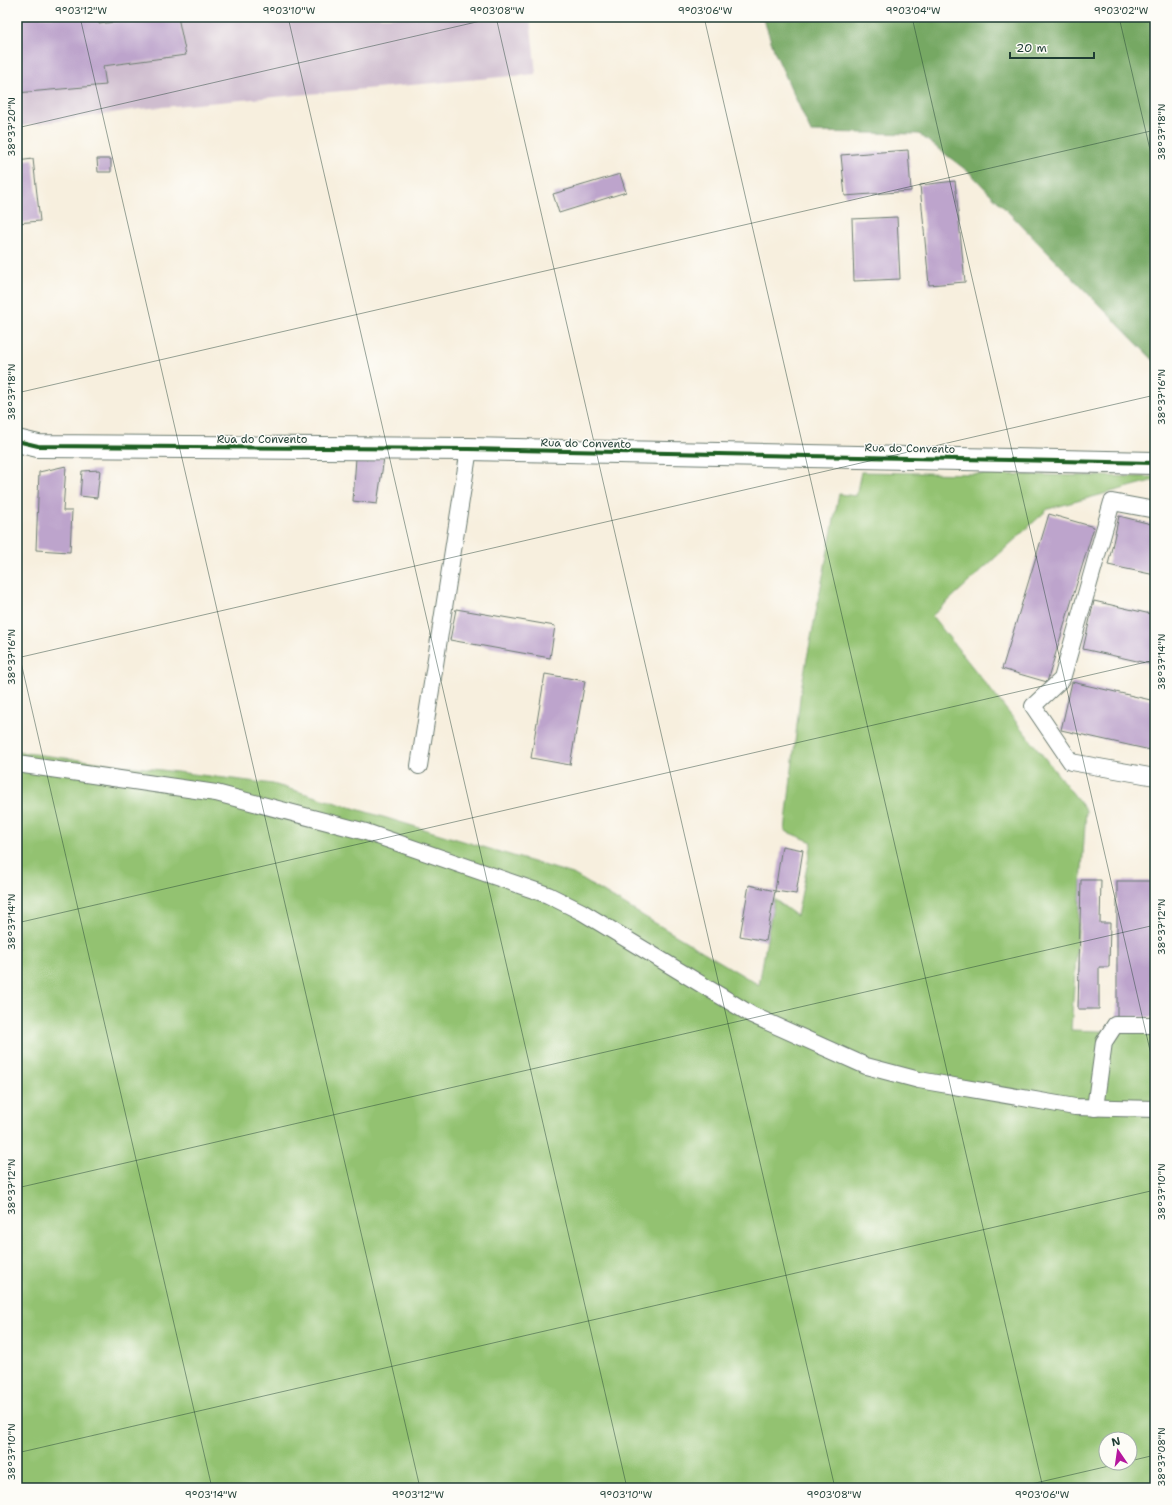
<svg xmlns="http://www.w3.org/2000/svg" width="1172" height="1505" viewBox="0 0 1172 1505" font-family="'Shantell Sans',sans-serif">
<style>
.industrial{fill:#cfbdcf}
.green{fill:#93c271;stroke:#598052;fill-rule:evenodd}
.forest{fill:#76a863;stroke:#4a724c}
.building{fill:#bda4cc}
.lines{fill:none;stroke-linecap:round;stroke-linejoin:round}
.lane-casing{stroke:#6b7b70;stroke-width:18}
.street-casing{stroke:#6b7b70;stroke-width:24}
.lane{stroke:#fff;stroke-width:16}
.street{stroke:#fff;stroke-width:22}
.cycleway-casing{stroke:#fdfcf7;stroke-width:6}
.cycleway{stroke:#1b5e20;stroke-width:4}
.ticks{fill:none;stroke:#1f3d34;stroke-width:1;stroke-opacity:0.45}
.labels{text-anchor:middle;stroke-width:3;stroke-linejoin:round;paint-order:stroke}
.street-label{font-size:11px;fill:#1f3d34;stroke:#fdfcf7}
.neatline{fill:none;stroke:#1f3d34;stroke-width:1.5}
.ticks-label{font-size:10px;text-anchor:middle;fill:#1f3d34}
</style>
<rect width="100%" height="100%" fill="#fdfcf7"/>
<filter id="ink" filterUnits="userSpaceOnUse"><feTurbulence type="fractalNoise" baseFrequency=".025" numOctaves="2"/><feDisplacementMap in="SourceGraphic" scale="8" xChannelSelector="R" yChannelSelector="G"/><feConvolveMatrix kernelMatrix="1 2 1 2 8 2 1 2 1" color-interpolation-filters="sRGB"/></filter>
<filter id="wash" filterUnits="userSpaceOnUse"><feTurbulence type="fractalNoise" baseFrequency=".012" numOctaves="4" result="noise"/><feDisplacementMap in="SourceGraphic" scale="16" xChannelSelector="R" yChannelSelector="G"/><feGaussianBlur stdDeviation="0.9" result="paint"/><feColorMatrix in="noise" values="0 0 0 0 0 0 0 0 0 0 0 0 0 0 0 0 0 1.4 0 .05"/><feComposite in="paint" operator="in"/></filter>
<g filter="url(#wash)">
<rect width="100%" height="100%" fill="#f7efde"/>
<path class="industrial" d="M17 17H530L536 74 139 109 17 127Z"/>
<path class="green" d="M861 472 1155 477V480L1048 509 932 616 1086 810 1071 1030 1155 1033V1488H17V752L273 784 573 874 759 985 774 899 797 916 812 842 785 831 801 689 839 494 856 496ZM1106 1439H1130V1463H1106Z"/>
<path class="forest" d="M763 17H1155V362L970 173 919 134 811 132 775 53Z"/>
<g id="blocks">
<g class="building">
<path d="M17 17H98L99 24 152 17H178L186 55 103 66 106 85 17 93Z"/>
<path d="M908 150 911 191 845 196 841 155Z"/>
<path d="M33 159 40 221 17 223V161Z"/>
<path d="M97 159H111V172H98Z"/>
<path d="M620 174 626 192 559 213 553 194Z"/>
<path d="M955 181 965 282 929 285 920 185Z"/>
<path d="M897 217 900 279 854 281 852 219Z"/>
<path d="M356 458H384L377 504 353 501Z"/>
<path d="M66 466 63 511H72L70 552 36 550 39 472Z"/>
<path d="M100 470 97 498 80 496 82 471Z"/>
<path d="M1049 514 1094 527 1047 682 1002 669Z"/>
<path d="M1119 516 1155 525V575L1108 565Z"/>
<path d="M1094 601 1155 615V665L1083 649Z"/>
<path d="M456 609 555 626 550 658 450 640Z"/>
<path d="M545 674 585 681 570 765 531 758Z"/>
<path d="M1072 682 1155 701V751L1061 730Z"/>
<path d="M782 846 803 850 796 894 775 891Z"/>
<path d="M1081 880H1101L1100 923H1110L1109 967H1099V1009H1078Z"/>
<rect x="1117" y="881" width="38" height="136"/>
<path d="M749 885 775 891 766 941 740 936Z"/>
</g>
</g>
</g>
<g filter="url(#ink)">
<use href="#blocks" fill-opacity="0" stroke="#6b7b70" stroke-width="1"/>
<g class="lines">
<defs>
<g id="lane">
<path d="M1155 510 1112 502 1062 679 1033 706 1071 762 1155 777"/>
<path d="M17 764 216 793 366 832 548 895 582 912 752 1015 866 1066 919 1080 1075 1107 1155 1109"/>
<path d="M419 766 469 449"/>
<path d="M1095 1108 1104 1042 1115 1025H1155"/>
</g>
<path id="street" d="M17 441 38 446 469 449 1155 463"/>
</defs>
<use href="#lane" class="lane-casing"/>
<use href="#street" class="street-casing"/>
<use href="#lane" class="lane"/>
<use href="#street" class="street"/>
<defs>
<path id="cycleway" d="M17 441 38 446 469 449 1155 463"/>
</defs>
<use href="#cycleway" class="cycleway-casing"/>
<use href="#cycleway" class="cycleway"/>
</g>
</g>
<path class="ticks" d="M80 17 420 1488M288 17 627 1488M496 17 835 1488M704 17 1043 1488M912 17 1155 1072M1119 17 1155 171M17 128 498 17M17 393 1155 130M17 645 212 1488M17 658 1155 395M17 923 1155 660M17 1188 1155 925M17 1453 1155 1190M1130 1461 1155 1455M1014 1488 1122 1463"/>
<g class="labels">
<g class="street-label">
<text x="262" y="443">Rua do Convento</text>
<text transform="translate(586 443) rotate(1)" y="4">Rua do Convento</text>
<text transform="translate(910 448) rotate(1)" y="4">Rua do Convento</text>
</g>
</g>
<rect width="1172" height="1505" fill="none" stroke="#fdfcf7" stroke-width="44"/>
<g transform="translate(1118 1451) rotate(347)"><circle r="19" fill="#fdfcf7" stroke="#a4b0a9"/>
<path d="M0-3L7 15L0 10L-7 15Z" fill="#b5179e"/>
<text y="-6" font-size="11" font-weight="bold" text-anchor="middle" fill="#1f3d34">N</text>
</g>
<path d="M1010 52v6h84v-6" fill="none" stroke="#1f3d34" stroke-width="2"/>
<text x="1016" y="52" font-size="12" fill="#1f3d34" stroke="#fdfcf7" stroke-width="3" paint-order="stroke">20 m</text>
<rect x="22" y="22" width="1128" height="1461" class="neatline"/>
<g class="ticks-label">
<text x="81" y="14">9°03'12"W</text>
<text x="289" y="14">9°03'10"W</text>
<text x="497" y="14">9°03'08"W</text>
<text x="705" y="14">9°03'06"W</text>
<text x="913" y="14">9°03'04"W</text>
<text x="1121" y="14">9°03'02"W</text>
<text transform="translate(11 127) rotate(-90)" y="4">38°37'20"N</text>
<text transform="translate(1161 132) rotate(-90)" y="4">38°37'18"N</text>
<text transform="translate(11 392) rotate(-90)" y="4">38°37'18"N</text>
<text transform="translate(1161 397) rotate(-90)" y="4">38°37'16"N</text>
<text transform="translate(11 657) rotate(-90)" y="4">38°37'16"N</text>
<text transform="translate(1161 662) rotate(-90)" y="4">38°37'14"N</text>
<text transform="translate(11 922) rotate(-90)" y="4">38°37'14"N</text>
<text transform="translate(1161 927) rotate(-90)" y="4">38°37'12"N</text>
<text transform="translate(11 1187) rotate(-90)" y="4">38°37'12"N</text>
<text transform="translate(1161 1192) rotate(-90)" y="4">38°37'10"N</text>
<text transform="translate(11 1452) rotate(-90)" y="4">38°37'10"N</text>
<text transform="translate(1161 1457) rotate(-90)" y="4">38°37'08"N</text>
<text x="211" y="1498">9°03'14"W</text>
<text x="418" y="1498">9°03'12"W</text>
<text x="626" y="1498">9°03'10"W</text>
<text x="834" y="1498">9°03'08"W</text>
<text x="1042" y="1498">9°03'06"W</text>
</g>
</svg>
